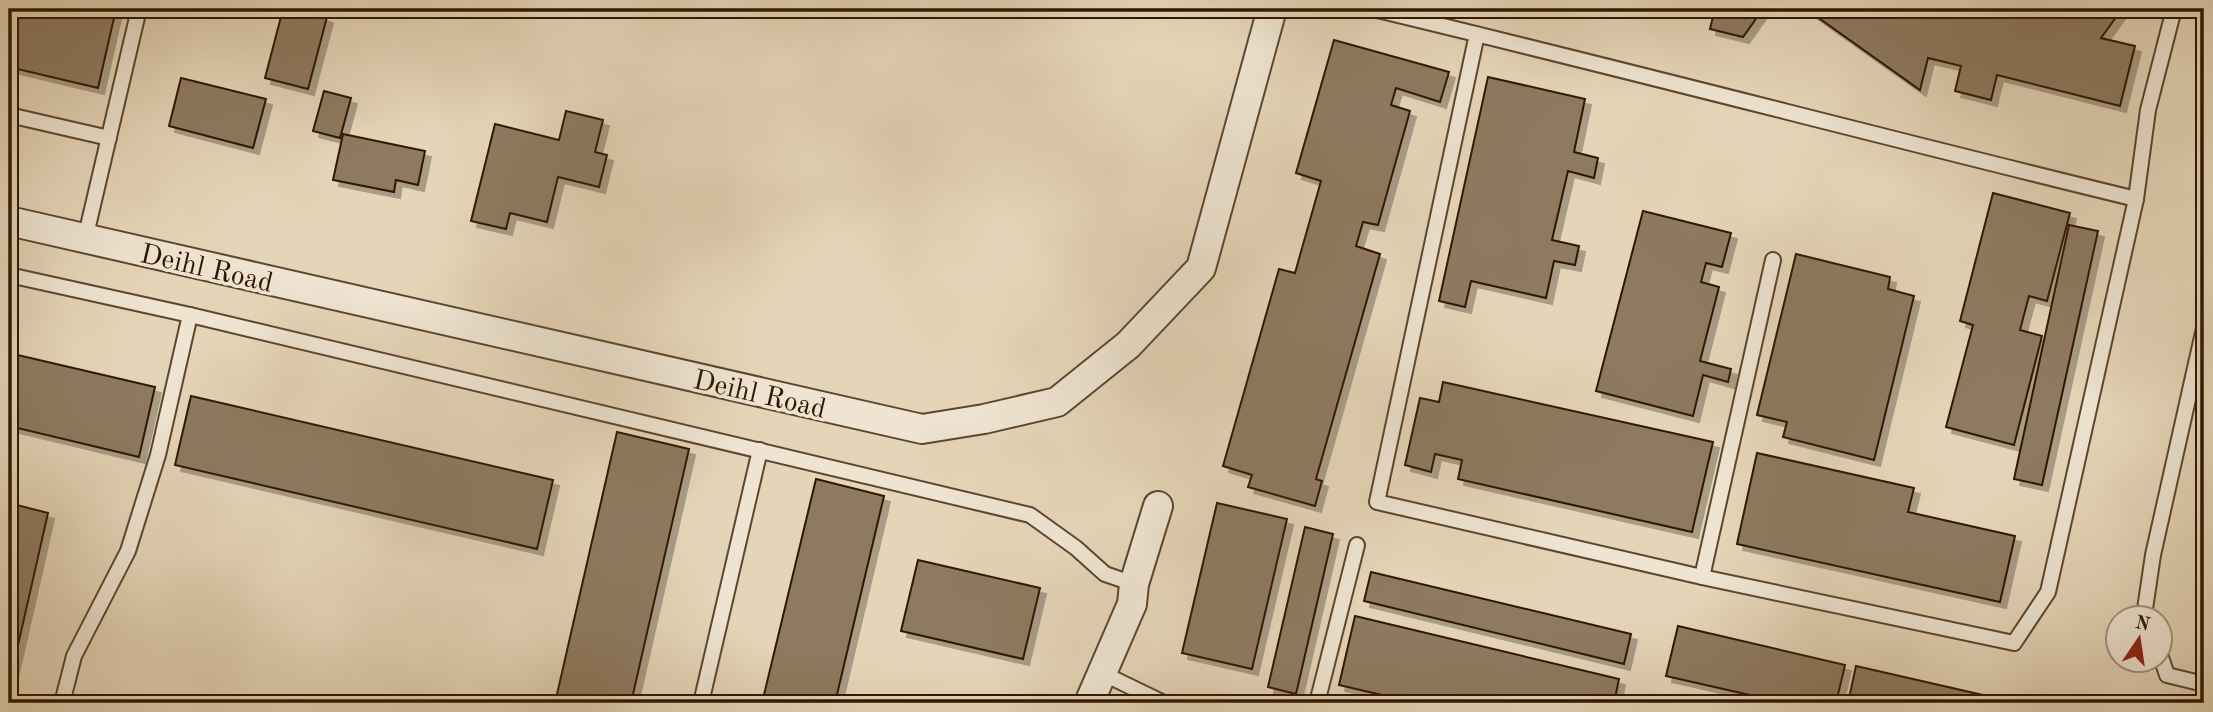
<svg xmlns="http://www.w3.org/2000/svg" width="2213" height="712" viewBox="0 0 2213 712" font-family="'Old Standard TT',serif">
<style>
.building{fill:#8e7a60;stroke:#301700;stroke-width:2;filter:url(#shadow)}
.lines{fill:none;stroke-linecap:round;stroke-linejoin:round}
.service-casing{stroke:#5d462e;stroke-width:18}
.minor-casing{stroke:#5d462e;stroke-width:32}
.service{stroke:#eee4d1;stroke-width:14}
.minor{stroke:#eee4d1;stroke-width:28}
.labels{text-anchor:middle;stroke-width:7;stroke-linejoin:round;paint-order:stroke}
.street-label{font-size:28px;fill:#301700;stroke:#eee4d1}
</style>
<defs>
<filter id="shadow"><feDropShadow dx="6" dy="6" stdDeviation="0" flood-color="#0004"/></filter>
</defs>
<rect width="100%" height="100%" fill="#e5d5b8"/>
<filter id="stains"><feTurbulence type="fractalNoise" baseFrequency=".00286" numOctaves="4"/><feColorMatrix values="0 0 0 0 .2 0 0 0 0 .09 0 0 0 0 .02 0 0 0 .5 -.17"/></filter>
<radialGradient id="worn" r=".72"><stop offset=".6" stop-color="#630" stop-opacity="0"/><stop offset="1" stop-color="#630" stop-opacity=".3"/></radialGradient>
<g class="building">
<path d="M9 9H116L98 88 9 67Z"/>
<path d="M283 9H298L327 17 308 89 265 78Z"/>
<path d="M1701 9H1763L1743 37 1710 29 1714 12Z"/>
<path d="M1806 9H2122L2101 38 2135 46 2120 106 1997 75 1991 100 1955 91 1961 66 1928 58 1920 90Z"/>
<path d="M1334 40 1449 72 1440 102 1396 88 1391 105 1410 111 1378 225 1363 222 1356 246 1380 254 1316 479 1322 481 1315 506 1248 487 1252 475 1223 466 1279 269 1295 273 1321 181 1296 173Z"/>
<path d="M1488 77 1585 99 1574 152 1598 158 1594 178 1568 171 1552 240 1579 246 1575 265 1554 261 1546 298 1471 281 1465 307 1439 301Z"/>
<path d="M181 78 266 99 253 148 169 126Z"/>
<path d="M324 91 351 98 340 138 313 131Z"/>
<path d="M566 111 603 120 595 152 607 155 599 187 558 177 547 222 510 213 506 229 471 221 495 124 559 140Z"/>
<path d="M343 134 425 151 418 185 396 180 394 192 333 180Z"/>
<path d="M1993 193 2070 213 2047 301 2029 296 2020 330 2042 336 2014 445 1946 427 1973 325 1960 321Z"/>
<path d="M1643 211 1731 233 1722 267 1706 263 1701 282 1719 287 1700 361 1731 369 1728 382 1703 375 1693 416 1596 391Z"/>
<path d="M2069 225 2098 231 2042 485 2014 479Z"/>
<path d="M1796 254 1890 277 1888 289 1914 296 1874 460 1783 437 1787 422 1757 415Z"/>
<path d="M9 353 155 387 139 457 9 426Z"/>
<path d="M1443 382 1713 442 1692 532 1458 479 1462 460 1435 454 1431 472 1405 465 1420 398 1439 402Z"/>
<path d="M191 396 553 480 537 549 175 465Z"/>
<path d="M617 432 689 449 631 703H555Z"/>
<path d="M1757 453 1914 488 1908 512 2015 536 2000 602 1737 544Z"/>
<path d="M816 479 884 496 835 703H762Z"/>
<path d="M9 503 48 513 9 685Z"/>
<path d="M1217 503 1287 519 1252 669 1182 653Z"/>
<path d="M1305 527 1333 534 1296 694 1268 687Z"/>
<path d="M918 560 1040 588 1023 659 901 631Z"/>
<path d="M1371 572 1631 634 1624 664 1364 601Z"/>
<path d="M1355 616 1619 679 1614 703H1416L1339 685Z"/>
<path d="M1678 626 1845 665 1836 703H1785L1666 676Z"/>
<path d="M1856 666 2018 703H1848Z"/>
</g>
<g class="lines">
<defs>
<g id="service">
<path d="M1373 9C1628 70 1881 137 2136 199L2048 592 2014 643 1702 577 1377 502 1477 34"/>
<path d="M9 115 109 138"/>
<path d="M2136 199 2148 110 2174 9"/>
<path d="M85 239 139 9"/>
<path d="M9 275 190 315 158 455 128 551 74 656 62 703"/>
<path d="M190 315 1030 515 1076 548 1105 574 1134 584"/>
<path d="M1702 577 1773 260"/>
<path d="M2148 618 2145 609 2153 555 2204 328"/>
<path d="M2160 654 2167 675 2204 684"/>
<path d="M1102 673 1164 703"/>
<path d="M701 703 760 450"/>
<path d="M1317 703 1357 545"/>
</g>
<g id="minor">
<path d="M9 221 922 429 984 419 1057 402 1128 345 1201 268 1272 9"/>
<path d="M1089 703 1132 604 1134 584 1158 506"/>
</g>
</defs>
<use href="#service" class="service-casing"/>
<use href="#minor" class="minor-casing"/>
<use href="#service" class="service"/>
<use href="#minor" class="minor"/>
</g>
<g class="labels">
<g class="street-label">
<text transform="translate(207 267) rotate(13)" y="10">Deihl Road</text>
<text transform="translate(760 393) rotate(13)" y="10">Deihl Road</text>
</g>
</g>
<rect width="2213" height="712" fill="none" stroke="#e5d5b8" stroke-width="35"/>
<rect x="10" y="10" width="2192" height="691" fill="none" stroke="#301700" stroke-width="3.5"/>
<rect x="18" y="18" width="2178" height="677" fill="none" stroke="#301700" stroke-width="2"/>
<g transform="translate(2139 639) rotate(13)"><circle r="33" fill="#eee4d1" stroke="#a2927d" stroke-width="2"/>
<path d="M0-5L12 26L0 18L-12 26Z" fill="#8f2418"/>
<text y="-10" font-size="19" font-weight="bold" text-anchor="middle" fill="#301700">N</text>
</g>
<rect width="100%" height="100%" filter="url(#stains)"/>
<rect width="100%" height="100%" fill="url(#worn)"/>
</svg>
